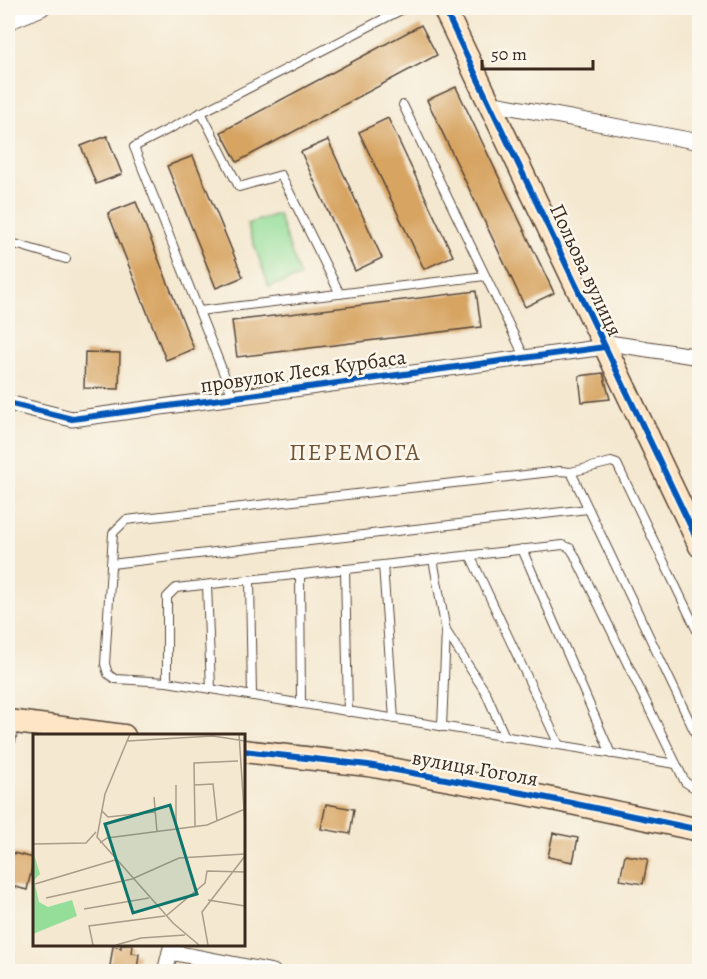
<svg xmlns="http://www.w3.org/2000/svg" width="707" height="979" viewBox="0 0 707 979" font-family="Alegreya,serif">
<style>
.green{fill:#95de9a;stroke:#68845c;stroke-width:1.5}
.building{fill:#d7a462}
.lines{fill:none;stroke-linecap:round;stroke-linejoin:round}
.lane-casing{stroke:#574639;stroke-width:10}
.street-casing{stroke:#574639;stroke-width:17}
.secondary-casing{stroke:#574639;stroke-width:25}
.lane{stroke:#fff;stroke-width:8}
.street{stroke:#fff;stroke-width:15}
.secondary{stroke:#fde5c5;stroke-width:22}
.cycleway-casing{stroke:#fbf7ec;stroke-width:10}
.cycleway{stroke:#0057b8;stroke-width:6}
.labels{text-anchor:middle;stroke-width:5;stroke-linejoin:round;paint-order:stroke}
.street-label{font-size:21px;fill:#3b2a1e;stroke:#fbf7ec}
.quarter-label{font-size:24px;letter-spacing:1.5px;fill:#725536;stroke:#fbf7ec}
.inset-road{fill:none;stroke:#aa9c89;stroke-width:1.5}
.view{fill:#0f766e;fill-opacity:0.15;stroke:#0f766e;stroke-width:3}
.inset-edge{fill:none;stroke:#3b2a1e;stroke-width:3}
</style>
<rect width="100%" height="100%" fill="#fbf7ec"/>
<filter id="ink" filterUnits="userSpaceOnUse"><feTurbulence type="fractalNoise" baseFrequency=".0167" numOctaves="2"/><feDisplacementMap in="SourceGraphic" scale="12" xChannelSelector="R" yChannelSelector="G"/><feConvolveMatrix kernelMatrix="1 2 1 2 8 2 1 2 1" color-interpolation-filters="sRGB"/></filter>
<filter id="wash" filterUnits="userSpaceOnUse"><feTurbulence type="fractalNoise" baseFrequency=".008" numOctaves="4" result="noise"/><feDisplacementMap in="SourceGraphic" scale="24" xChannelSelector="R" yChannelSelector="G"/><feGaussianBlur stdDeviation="1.35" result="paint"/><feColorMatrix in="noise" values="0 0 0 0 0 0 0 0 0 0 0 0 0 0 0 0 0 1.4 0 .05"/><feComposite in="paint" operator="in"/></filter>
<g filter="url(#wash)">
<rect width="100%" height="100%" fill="#f4e8d0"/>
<path class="green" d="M278 214 300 277 269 287 247 224Z"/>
<g id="blocks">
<g class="building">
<path d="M421 25 437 55 237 162 221 132Z"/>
<path d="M456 87 554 293 525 307 427 100Z"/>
<path d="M388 118 453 256 424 269 359 132Z"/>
<path d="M107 136 122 174 96 184 81 146Z"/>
<path d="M328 140 382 258 355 271 301 152Z"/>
<path d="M193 156 243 277 216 288 167 166Z"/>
<path d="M136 202 194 349 166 360 108 213Z"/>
<path d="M476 291 481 327 237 357 232 321Z"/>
<path d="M85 352 120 353 119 389 84 388Z"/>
<path d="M603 373 610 399 582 402 579 376Z"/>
<path d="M326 804 354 809 350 834 321 829Z"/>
<path d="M553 833 578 838 573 862 548 857Z"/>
<path d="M13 853 34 858 27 890 8 885Z"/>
<path d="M625 855 648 859 643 884 620 880Z"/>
<path d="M121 945H133L132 953 139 954 137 970 110 966 113 946 121 948Z"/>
</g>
</g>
</g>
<g filter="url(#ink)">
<use href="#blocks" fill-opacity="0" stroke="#574639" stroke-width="1.5"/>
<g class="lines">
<defs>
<g id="lane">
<path d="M403 105 525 358"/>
<path d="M201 112 239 187 281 175 340 294"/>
<path d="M8 242 66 259"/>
<path d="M199 311 485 276"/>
<path d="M233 397 134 147 405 8"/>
<path d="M571 472 611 462 617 464 700 637"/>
<path d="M522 549 611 754"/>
<path d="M470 555 559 745"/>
<path d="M433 559 446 631 442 727"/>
<path d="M111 564 588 509"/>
<path d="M383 565 394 719"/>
<path d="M345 569 348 712"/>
<path d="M300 574 301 704"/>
<path d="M250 580 252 696"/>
<path d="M207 585 211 689"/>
<path d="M446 631 486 693 505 737"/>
<path d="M167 682V597L176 588 563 545 570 548 574 554 685 782 693 787 700 786"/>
<path d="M676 764 167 682 115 679 108 674 105 664 113 533 126 520 560 471 571 472 700 743"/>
</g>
<g id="street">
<path d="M8 22 42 8"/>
<path d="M489 103 700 142"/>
<path d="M602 342 700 357"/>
<path d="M8 403 72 419 605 347"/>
<path d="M8 739 12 721"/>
<path d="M170 952 273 972"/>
<path d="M165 972 172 944"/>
</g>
<g id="secondary">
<path d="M444 8 700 546"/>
<path d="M8 721 124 736"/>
<path d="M243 751 368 765 528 794 700 830"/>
</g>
</defs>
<use href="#lane" class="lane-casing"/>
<use href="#street" class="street-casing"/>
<use href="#secondary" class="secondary-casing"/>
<use href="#lane" class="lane"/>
<use href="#street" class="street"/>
<use href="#secondary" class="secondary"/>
<defs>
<g id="cycleway">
<path d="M444 8 700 546"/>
<path d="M8 403 72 419 605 347"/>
<path d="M243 751 368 765 528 794 700 830"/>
</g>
</defs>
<use href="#cycleway" class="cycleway-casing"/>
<use href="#cycleway" class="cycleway"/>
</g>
</g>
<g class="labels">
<g class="street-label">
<text transform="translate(586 270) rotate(65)" y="7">Польова вулиця</text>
<text transform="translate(303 371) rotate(-8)" y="7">провулок Леся Курбаса</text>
<text transform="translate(475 768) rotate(10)" y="7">вулиця Гоголя</text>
</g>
<g class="quarter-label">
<text x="355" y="460">ПЕРЕМОГА</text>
</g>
</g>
<g transform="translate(33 734)">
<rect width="212" height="212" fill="#f4e8d0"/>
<path d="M0 117 7 140 1 146 6 168 15 173 39 166 44 182 0 200Z" fill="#95de9a"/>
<path class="inset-road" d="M97 0 72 60 64 103 140 189 166 211M206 0 212 91M94 7 180 2 212 7M143 51V94M161 51 180 50 184 87M121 63 124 98M69 77 75 83 122 78M162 92 161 29 205 27M67 109 74 104 174 91 212 75M0 110 53 109 63 98M99 145 146 124 212 120M2 150 82 126M13 164 99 145M175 166 212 172M51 175 116 164M133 182 172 149 174 137 212 138M60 211 56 192 132 182M83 211 108 204 152 201M175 211 169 178 212 122"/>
<path class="view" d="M137 71 164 160 100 179 72 90Z"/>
<rect width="212" height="212" class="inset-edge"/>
</g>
<rect width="707" height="979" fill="none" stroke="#fbf7ec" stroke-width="30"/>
<path d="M482 60v9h111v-9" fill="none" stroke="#3b2a1e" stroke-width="3"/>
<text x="491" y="60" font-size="18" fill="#3b2a1e" stroke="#fbf7ec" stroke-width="4.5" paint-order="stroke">50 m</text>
</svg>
